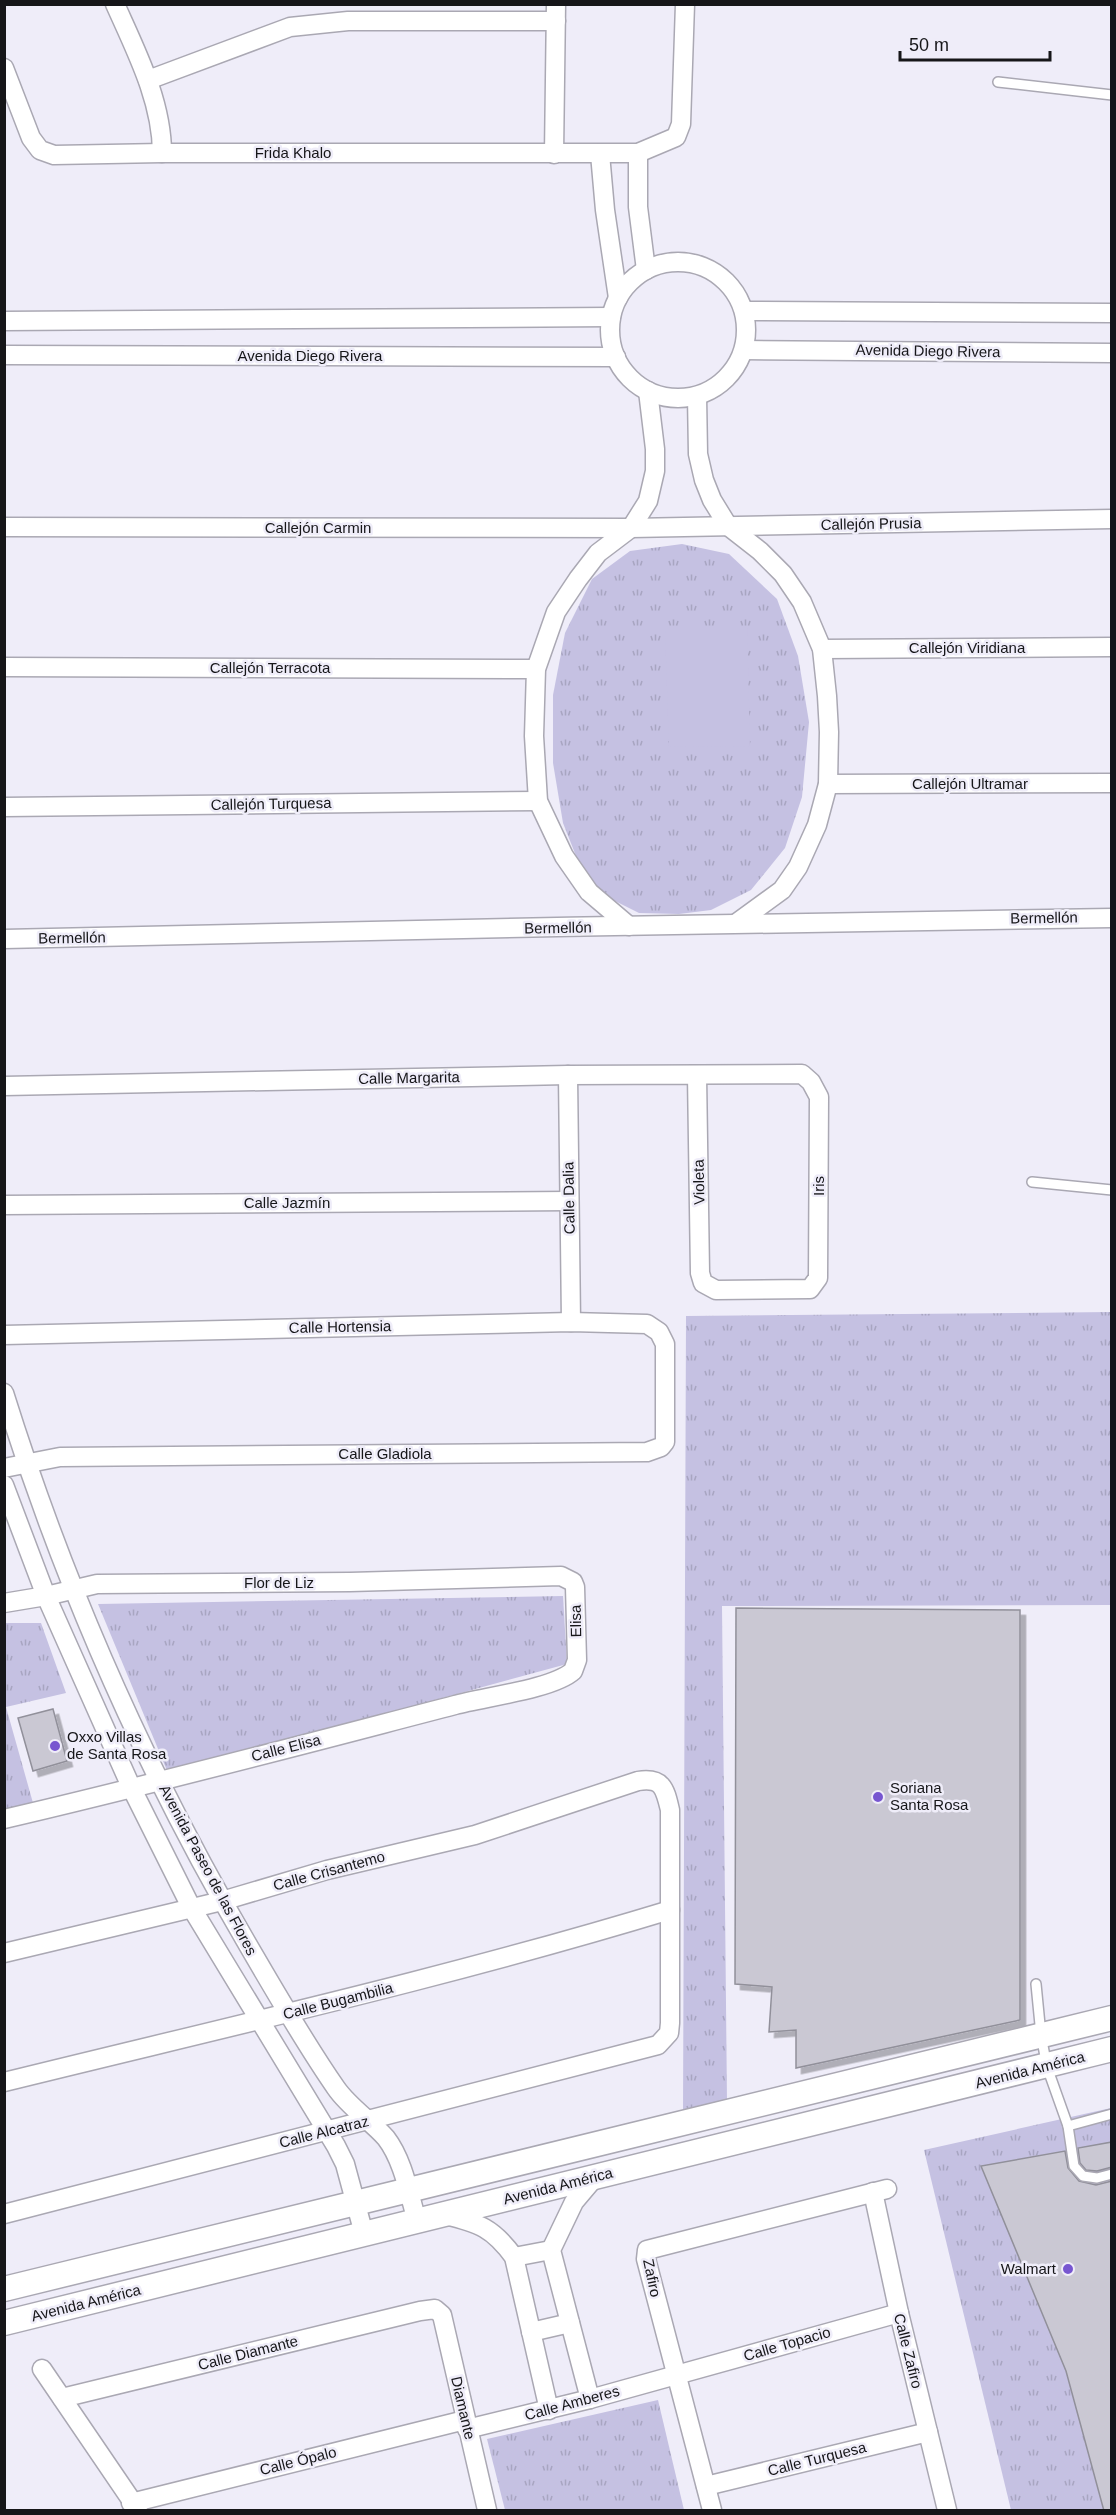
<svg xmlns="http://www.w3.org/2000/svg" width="1116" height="2515" viewBox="0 0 1116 2515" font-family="Helvetica,sans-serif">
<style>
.grass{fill:url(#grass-tufts)}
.pitch{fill:#c5c1e2}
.building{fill:#cac8d3;stroke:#91909a;stroke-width:1.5;filter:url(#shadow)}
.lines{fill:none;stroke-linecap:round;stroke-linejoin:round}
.lane-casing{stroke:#aaa8b3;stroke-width:12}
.street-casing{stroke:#aaa8b3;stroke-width:21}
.secondary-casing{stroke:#aaa8b3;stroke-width:27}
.lane{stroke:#fff;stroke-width:9}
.street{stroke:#fff;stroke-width:18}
.secondary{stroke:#fff;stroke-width:24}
.poi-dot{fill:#7756d0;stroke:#efedf9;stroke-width:2}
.labels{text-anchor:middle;stroke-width:5;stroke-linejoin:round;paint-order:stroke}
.street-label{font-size:15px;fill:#161619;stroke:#efedf9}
.poi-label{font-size:15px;fill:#161619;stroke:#efedf9;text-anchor:start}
</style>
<defs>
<pattern id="grass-tufts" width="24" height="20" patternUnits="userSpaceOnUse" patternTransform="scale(1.5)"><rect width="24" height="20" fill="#c5c1e2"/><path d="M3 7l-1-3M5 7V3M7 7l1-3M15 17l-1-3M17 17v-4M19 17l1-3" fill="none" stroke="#a8a5c1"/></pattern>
<filter id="shadow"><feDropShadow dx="5.5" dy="5.5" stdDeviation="0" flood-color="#0004"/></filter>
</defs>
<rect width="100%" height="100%" fill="#efedf9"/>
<g class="grass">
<path d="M682 544 729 554 777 599 798 656 809 722 802 797 785 848 751 890 711 910 679 914 639 913 603 895 578 861 563 823 553 763V695L565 633 592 579 630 551Z"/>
<path d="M1111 1312V1605L722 1606 727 2102 683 2113 686 1316Z"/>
<path d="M563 1596 567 1664 168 1773 98 1604Z"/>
<path d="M4 1623H41L66 1693 6 1707 33 1803 5 1809Z"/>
<path d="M1111 2108V2510H1011L924 2150Z"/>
<path d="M658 2400 684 2510H505L487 2439Z"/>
</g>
<path class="pitch" d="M665 627H747L750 747 669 746Z"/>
<g class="building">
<path d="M736 1608 1020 1610V2020L796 2068V2030L769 2032 772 1987 735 1984Z"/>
<path d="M53 1709 67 1761 33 1771 18 1718Z"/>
<path d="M1112 2142V2167L1097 2171 1086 2170 1080 2163 1078 2148Z"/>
<path d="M1065 2151 1068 2168 1079 2181 1096 2185 1112 2181V2511H1104L1066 2371 981 2166Z"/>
</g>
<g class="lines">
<defs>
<g id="lane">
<path d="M998 82 1112 95"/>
<path d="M1032 1182 1112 1190"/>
<path d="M1036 1984 1041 2035 1047 2067 1068 2126 1112 2114"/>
<path d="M1068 2126 1074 2166 1083 2176 1097 2178 1112 2174"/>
</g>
<g id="street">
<path d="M115 4C136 51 162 101 162 153"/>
<path d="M4 68 31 138 40 150 54 155 162 153H638L676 137 681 124 685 4"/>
<path d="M148 80 290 27 348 21H556"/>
<path d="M638 153V207L646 270"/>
<path d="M554 154 556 4"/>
<path d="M600 154 605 210 618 298"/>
<circle cx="678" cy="330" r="68"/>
<path d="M744 311 1112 313"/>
<path d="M4 321 611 317"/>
<path d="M744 350 1112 353"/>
<path d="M4 355 616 357"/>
<path d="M697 396 698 454 704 480 712 500 728 526 760 551 783 574 802 602 822 649 827 696 829 732 828 784 817 825 798 867 782 890 738 922"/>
<path d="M4 527 631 528 1112 519"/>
<path d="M822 649 1112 647"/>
<path d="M4 667 536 669"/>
<path d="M828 784 1112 783"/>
<path d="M4 807 538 801"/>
<path d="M629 926 589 892 564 856 538 801 534 736 536 669 556 612 578 579 598 553 631 528 648 501 655 471V449L648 391"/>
<path d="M4 939C374 931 742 922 1112 918"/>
<path d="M568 1075 571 1322"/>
<path d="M4 1086 568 1075 802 1074 811 1082 819 1097 818 1278 810 1289 716 1290 703 1283 700 1273 697 1075"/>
<path d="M4 1205 569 1201"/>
<path d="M4 1335 571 1322 647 1324 659 1332 665 1344V1442L661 1447 647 1452 60 1457 4 1468"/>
<path d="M4 1393C64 1585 146 1771 248 1945 276 1993 304 2042 336 2088 349 2107 371 2121 386 2138 403 2160 409 2194 417 2221"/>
<path d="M4 1485 46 1596 132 1789 191 1907 336 2146 345 2164 364 2234"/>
<path d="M4 1603 46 1596 97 1584 350 1582 561 1576 573 1582 575 1587 577 1660 573 1671C553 1689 484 1697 455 1705 305 1744 155 1784 4 1819"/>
<path d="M4 1953 222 1901 327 1870 475 1835 638 1781C663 1777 665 1789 670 1810V2023L669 2033 658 2045 4 2214"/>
<path d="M4 2082C227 2027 450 1977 670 1910"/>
<path d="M873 2192 899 2313 947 2510"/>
<path d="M445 2215C479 2223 493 2228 514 2257L549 2410"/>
<path d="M514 2257 551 2250"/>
<path d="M531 2332 570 2323"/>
<path d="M42 2369 138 2510"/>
<path d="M62 2398 420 2311 435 2309 442 2315 487 2510"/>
<path d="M590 2399 551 2250 574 2202 596 2176"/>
<path d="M467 2429 590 2399 899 2313"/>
<path d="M706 2486 928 2432"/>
<path d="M131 2503 465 2420"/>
<path d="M712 2510 646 2259 647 2250 887 2189"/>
</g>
<g id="secondary">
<path d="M4 2289 1112 2018"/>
<path d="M4 2323 1112 2049"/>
</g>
</defs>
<use href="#lane" class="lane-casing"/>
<use href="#street" class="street-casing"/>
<use href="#secondary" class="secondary-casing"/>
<use href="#lane" class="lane"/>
<use href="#street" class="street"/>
<use href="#secondary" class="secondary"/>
</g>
<g class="poi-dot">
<circle cx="55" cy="1746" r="6"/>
<circle cx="878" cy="1797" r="6"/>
<circle cx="1068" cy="2269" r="6"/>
</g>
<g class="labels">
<g class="street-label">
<text x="293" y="158">Frida Khalo</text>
<text transform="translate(928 351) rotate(1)" y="5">Avenida Diego Rivera</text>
<text x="310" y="361">Avenida Diego Rivera</text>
<text transform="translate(871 524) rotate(-1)" y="5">Callejón Prusia</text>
<text x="318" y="533">Callejón Carmin</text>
<text x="967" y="653">Callejón Viridiana</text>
<text x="270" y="673">Callejón Terracota</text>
<text x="970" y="789">Callejón Ultramar</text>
<text transform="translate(271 804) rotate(-1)" y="5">Callejón Turquesa</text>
<text transform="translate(1044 918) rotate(-1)" y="5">Bermellón</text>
<text transform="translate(558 928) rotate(-1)" y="5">Bermellón</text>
<text transform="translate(72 938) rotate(-1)" y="5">Bermellón</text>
<text transform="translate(409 1078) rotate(-1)" y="5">Calle Margarita</text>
<text transform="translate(699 1182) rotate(-91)" y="5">Violeta</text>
<text transform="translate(819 1186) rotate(-90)" y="5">Iris</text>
<text transform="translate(569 1198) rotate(-91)" y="5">Calle Dalia</text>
<text x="287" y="1208">Calle Jazmín</text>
<text transform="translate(340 1327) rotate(-1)" y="5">Calle Hortensia</text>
<text x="385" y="1459">Calle Gladiola</text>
<text x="279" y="1588">Flor de Liz</text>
<text transform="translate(576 1621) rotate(-91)" y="5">Elisa</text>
<text transform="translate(286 1748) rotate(-14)" y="5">Calle Elisa</text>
<text transform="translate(208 1870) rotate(62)" y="5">Avenida Paseo de las Flores</text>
<text transform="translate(329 1871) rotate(-15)" y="5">Calle Crisantemo</text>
<text transform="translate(338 2001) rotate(-14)" y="5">Calle Bugambilia</text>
<text transform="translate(1030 2070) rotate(-14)" y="5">Avenida América</text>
<text transform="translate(324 2132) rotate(-14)" y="5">Calle Alcatraz</text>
<text transform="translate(558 2186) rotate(-14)" y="5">Avenida América</text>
<text transform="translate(652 2278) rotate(78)" y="5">Zafiro</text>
<text transform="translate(86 2303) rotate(-14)" y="5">Avenida América</text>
<text transform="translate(787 2344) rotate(-16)" y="5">Calle Topacio</text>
<text transform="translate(908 2351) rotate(76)" y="5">Calle Zafiro</text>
<text transform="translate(248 2353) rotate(-14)" y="5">Calle Diamante</text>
<text transform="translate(572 2403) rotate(-15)" y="5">Calle Amberes</text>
<text transform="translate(463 2408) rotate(77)" y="5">Diamante</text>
<text transform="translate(817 2459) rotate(-14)" y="5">Calle Turquesa</text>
<text transform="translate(298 2461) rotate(-14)" y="5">Calle Ópalo</text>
</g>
<g class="poi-label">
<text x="67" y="1742">Oxxo Villas<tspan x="67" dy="17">de Santa Rosa</tspan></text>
<text x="890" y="1793">Soriana<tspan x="890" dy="17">Santa Rosa</tspan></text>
<text x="1056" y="2274" text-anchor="end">Walmart</text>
</g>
</g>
<rect width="1116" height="2515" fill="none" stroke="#161619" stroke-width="12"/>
<path d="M900 51v9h150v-9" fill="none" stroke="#161619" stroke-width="3"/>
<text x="909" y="51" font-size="18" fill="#161619" stroke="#efedf9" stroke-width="4.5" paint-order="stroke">50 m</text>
</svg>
